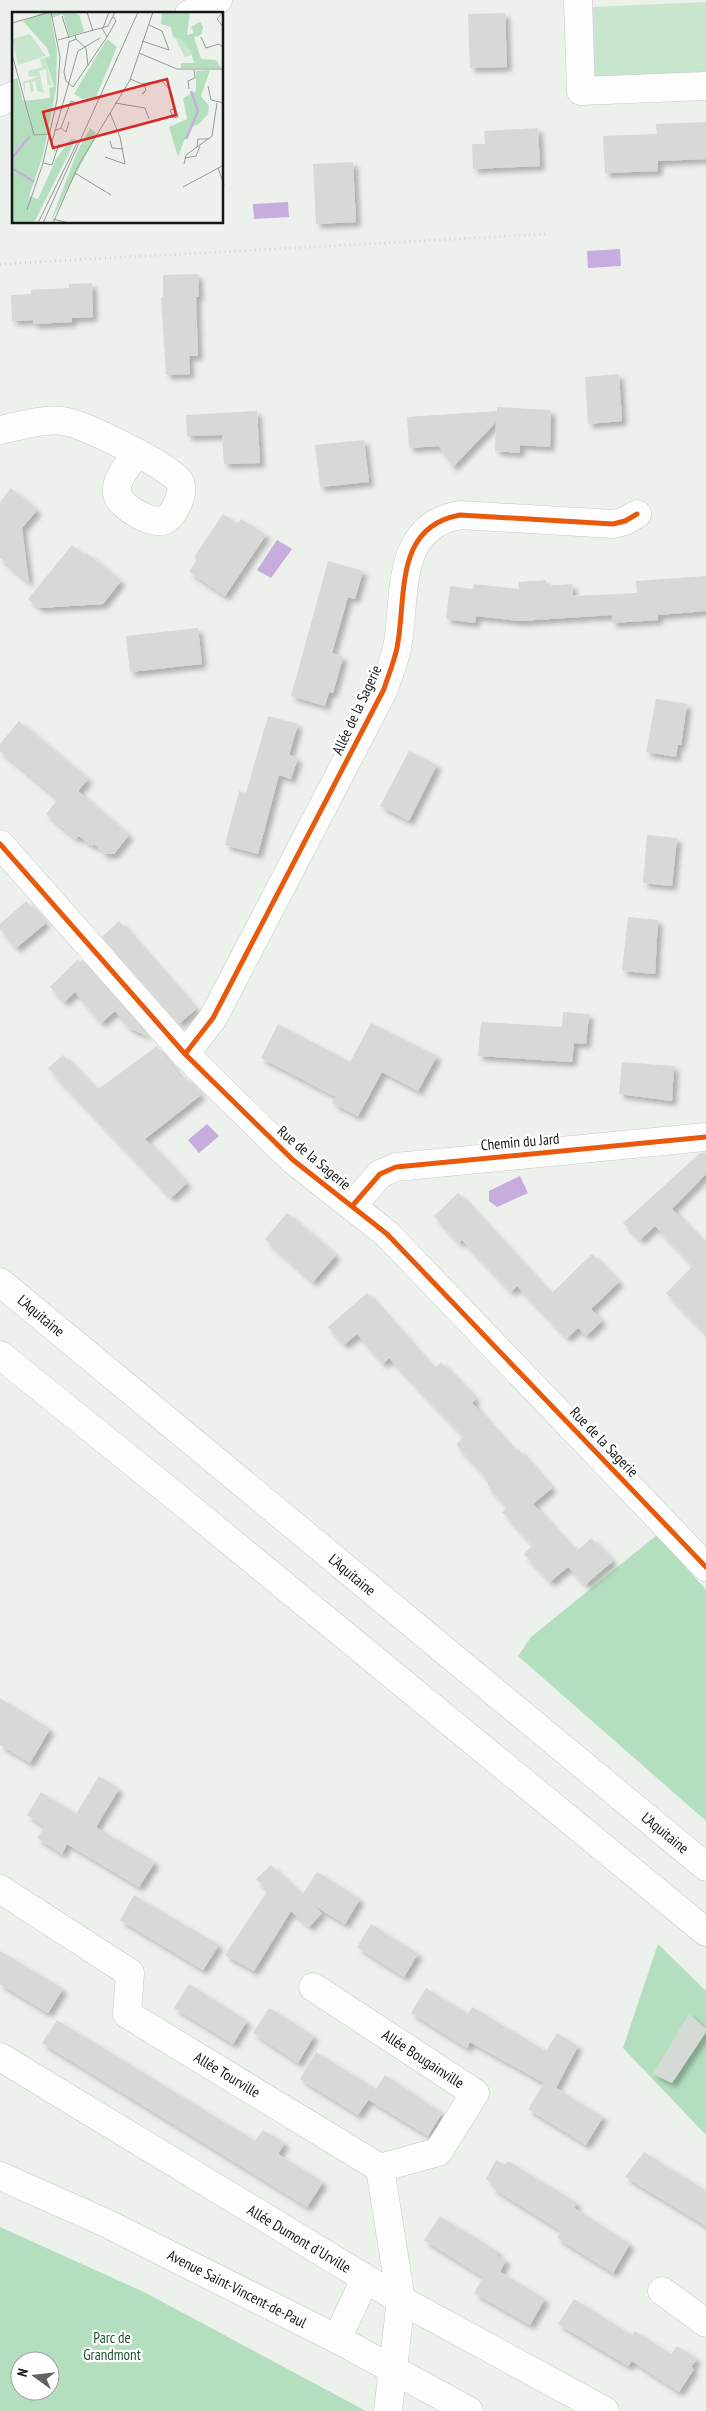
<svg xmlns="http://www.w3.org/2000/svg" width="706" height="2411" viewBox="0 0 706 2411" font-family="'PT Sans Narrow',sans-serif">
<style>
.green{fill:#c8e5ce}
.forest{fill:#b4dfbe;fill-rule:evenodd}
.water{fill:#c6addd}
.building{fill:#d6dad6;filter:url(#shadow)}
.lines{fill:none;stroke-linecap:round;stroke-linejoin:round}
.minor-casing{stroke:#c7cac7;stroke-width:29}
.highway-casing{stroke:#c7cac7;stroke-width:29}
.path{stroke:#d4d6d4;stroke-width:3;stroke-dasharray:1 4;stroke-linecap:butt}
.minor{stroke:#fcfdfc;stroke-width:28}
.highway{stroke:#fcfdfc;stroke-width:28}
.cycleway-casing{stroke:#fff;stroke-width:8}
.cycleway{stroke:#e8590c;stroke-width:5}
.labels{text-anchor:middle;stroke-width:4.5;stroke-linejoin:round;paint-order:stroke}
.street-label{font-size:15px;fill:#151816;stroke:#fff}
.park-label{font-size:15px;fill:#1e532e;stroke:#fff}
.inset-river{fill:none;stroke:#c6addd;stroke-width:2.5}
.inset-road{fill:none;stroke:#969a96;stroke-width:1}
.view{fill:#d62828;fill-opacity:0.15;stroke:#d62828;stroke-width:2.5}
.inset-edge{fill:none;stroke:#151816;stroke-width:2.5}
</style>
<defs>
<filter id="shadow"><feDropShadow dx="4.5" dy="4.5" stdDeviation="2.5" flood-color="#0004"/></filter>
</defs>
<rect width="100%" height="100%" fill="#ecf1ec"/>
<path class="green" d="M706 2V74L595 80 591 7Z"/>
<g class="forest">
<path d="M657 1535 706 1590V1821L518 1656 531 1637Z"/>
<path d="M658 1944 706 1991V2135L623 2048Z"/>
<path d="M0 2227 144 2292 366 2411H0ZM20 2361H50V2391H20Z"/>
</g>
<g class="water">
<path d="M288 202 289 217 254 219 253 204Z"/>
<path d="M620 249 621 266 588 268 587 251Z"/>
<path d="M277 540 292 549 271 578 257 570Z"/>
<path d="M207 1124 219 1136 199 1153 188 1140Z"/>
<path d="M520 1176 528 1193 497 1207 489 1201V1191Z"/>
</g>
<g class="building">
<path d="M505 13 507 67 470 68 468 14Z"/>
<path d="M706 122V159L658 161V171L605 173 603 136 657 134 656 124Z"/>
<path d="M538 128 540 166 473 169 472 144H485L484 131Z"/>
<path d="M353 162 356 222 316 224 313 164Z"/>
<path d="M198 274 199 297H196L198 356H189L190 374 166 375 161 297H163V275Z"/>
<path d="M92 283 93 317 72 318V322L33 324V320L12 321 11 295 31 294V290L69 288V284Z"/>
<path d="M619 374 622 421 588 424 585 377Z"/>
<path d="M497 407 551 410 550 447 520 445V453L495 451 496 422 453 467 439 446 409 448 407 417 497 411Z"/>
<path d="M257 411 260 463 224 464 222 435 187 436 186 415Z"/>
<path d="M364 440 369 482 320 487 315 445Z"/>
<path d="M11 488 37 510 22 528 29 583 0 558V502Z"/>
<path d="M223 514 238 524 241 519 266 535 225 596 189 572 197 559 194 557Z"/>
<path d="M72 545 85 556 87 553 121 581 103 604 39 608 28 599Z"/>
<path d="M328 561 363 571 355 599 348 597 332 653 343 657 333 693 329 692 325 706 291 696Z"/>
<path d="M706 576V611L658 615V620L612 623V615L519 621 476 616 475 623 446 619 450 586 473 589 474 584 519 589 518 582 546 580V586L572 584 573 596 637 593 636 581Z"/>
<path d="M198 628 202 664 130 672 126 636Z"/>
<path d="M656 699 687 704 681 745H678L676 757 646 752Z"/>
<path d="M268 716 298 724 289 755 298 758 291 779 279 775 258 854 225 845 239 791 246 793Z"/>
<path d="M19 721 88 779 78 791 129 835 114 854H105L94 844 92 846 79 836 76 839 46 814 58 799 0 751V744Z"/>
<path d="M409 751 437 765 409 821 380 806Z"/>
<path d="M647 835 677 838 672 886 643 883Z"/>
<path d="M26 901 46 923 16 948 0 929V924Z"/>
<path d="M628 917 658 920 655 974 622 971Z"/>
<path d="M119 921 196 1009 179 1024 102 937Z"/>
<path d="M78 959 80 962 82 960 148 1036 129 1028 115 1011 101 1023 75 992 64 1002 50 987Z"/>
<path d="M563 1012 589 1014 586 1044 574 1043 572 1062 478 1056 481 1022 562 1027Z"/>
<path d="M371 1023 437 1056 418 1091 382 1072 358 1116 332 1103 336 1097 261 1058 278 1024 350 1062Z"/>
<path d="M157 1046 182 1079 185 1077 201 1095 145 1139 187 1183 171 1198 48 1068 63 1055 97 1090Z"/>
<path d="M622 1062 674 1066 672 1101 619 1094Z"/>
<path d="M700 1153H706V1174L672 1209 706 1244V1334L666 1293 693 1266 655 1226 640 1240 623 1223Z"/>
<path d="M458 1193 551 1294 592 1254 619 1282 591 1309 602 1321 586 1336 578 1328 567 1338 517 1286 511 1292 462 1240 459 1243 434 1216Z"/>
<path d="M287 1213 336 1255 313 1282 265 1239Z"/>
<path d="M367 1293 434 1369 441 1362 476 1399 472 1403 515 1452 518 1449 552 1488 533 1504 576 1552 591 1538 613 1561 585 1585 568 1567 550 1582 524 1554 533 1545 502 1512 507 1508 488 1486V1480L456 1444 464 1437 389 1358 383 1364 357 1334 344 1345 328 1327Z"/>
<path d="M0 1698 50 1729 30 1763 0 1745Z"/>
<path d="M99 1776 119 1789 96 1827 155 1862 139 1887 67 1844 62 1854 37 1838 45 1827 27 1815 41 1792 76 1814Z"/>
<path d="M271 1865 302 1895 317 1872 360 1899 345 1924 313 1905 322 1913 309 1927 291 1911 254 1971 225 1955 268 1890 256 1879Z"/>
<path d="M134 1895 219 1945 203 1970 120 1920Z"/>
<path d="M371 1924 418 1954 404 1977 357 1947Z"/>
<path d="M0 1951 63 1989 48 2013 0 1984Z"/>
<path d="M189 1984 247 2021 233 2044 174 2008Z"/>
<path d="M426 1988 468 2014 472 2007 546 2051 557 2033 578 2046 556 2088 603 2117 586 2145 528 2109 544 2083 470 2042 467 2048 411 2013Z"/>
<path d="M269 2008 314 2036 298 2063 253 2033Z"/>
<path d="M689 2014 706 2029V2032L672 2083 653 2074Z"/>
<path d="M57 2020 255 2141 263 2130 285 2143 278 2154 323 2182 307 2207 42 2043Z"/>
<path d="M316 2052 376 2089 358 2115 300 2079Z"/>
<path d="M385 2075 442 2113 428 2136 369 2100Z"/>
<path d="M644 2152 706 2191V2226L625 2177Z"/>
<path d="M496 2160 505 2165 508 2161 577 2203 574 2208 630 2244 613 2273 557 2238 561 2231 492 2188 494 2184 486 2179Z"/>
<path d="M440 2216 498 2252 496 2255 506 2260 500 2272 545 2299 530 2325 474 2293 483 2277 424 2240Z"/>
<path d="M574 2299 632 2335 635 2331 671 2354 677 2346 697 2359 691 2367 694 2369 679 2392 632 2361 628 2366 558 2324Z"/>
</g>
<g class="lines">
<defs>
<g id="minor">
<path d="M578 0 581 91 706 86"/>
<path d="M189 14 218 0"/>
<path d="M0 102 14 95"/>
<path d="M0 430C21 426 47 417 68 422 88 427 168 465 179 481 186 491 175 512 167 519 155 528 120 507 117 494 115 479 128 465 137 454"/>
<path d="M0 844 185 1054 293 1160 387 1234 706 1567"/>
<path d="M185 1054 213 1018 384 689C388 676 394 662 397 648 407 597 393 527 460 515L613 524 625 521 637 514"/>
<path d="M353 1205 380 1174 396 1167 706 1137"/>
<path d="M0 1889 130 1973 127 2014 380 2168 401 2300 388 2411"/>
<path d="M313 1987 475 2093 438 2152 380 2168"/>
<path d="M0 2057 401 2300 605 2411"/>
<path d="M0 2176 106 2223 337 2339 469 2411"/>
<path d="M662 2291 706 2323"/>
<path d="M337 2339 365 2279"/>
</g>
<g id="highway">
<path d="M0 1282 706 1867"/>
<path d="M0 1355 175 1496 706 1932"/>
</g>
</defs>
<use href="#minor" class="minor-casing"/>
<use href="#highway" class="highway-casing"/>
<path class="path" d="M0 264 548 234"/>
<use href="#minor" class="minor"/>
<use href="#highway" class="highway"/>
<defs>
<g id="cycleway">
<path d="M0 844 185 1054 293 1160 387 1234 706 1567"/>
<path d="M185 1054 213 1018 384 689C388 676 394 662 397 648 407 597 393 527 460 515L613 524 625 521 637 514"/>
<path d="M353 1205 380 1174 396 1167 706 1137"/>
</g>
</defs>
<use href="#cycleway" class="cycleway-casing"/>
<use href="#cycleway" class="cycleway"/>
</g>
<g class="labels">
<g class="street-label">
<text transform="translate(357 710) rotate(-65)" y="5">Allée de la Sagerie</text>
<text transform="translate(520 1142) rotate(-5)" y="5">Chemin du Jard</text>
<text transform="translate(314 1158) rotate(40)" y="5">Rue de la Sagerie</text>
<text transform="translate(41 1316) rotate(40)" y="5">L'Aquitaine</text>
<text transform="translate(604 1442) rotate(46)" y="5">Rue de la Sagerie</text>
<text transform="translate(352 1575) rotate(40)" y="5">L'Aquitaine</text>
<text transform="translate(665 1833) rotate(39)" y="5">L'Aquitaine</text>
<text transform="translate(423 2059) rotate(33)" y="5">Allée Bougainville</text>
<text transform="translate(227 2075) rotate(31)" y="5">Allée Tourville</text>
<text transform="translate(299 2239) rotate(31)" y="5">Allée Dumont d'Urville</text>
<text transform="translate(237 2289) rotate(27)" y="5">Avenue Saint-Vincent-de-Paul</text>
</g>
<g class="park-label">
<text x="112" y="2343">Parc de<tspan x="112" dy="17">Grandmont</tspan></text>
</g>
</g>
<g transform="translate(12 12)">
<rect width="211" height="211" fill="#ecf1ec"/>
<path d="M165 21 179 32 180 43 173 45 162 24ZM18 22 34 44 6 53 0 27ZM33 46 40 74 36 72V78L34 57 27 59 32 81 26 79 23 69 20 70 22 78 19 81 17 70 13 71V81L11 70 27 64 17 65 16 59 30 55 28 47Z" fill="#c8e5ce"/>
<path d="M32 0H62L68 4 72 20 57 24 51 2 39 6 45 38 44 77 31 143 17 184 26 187 44 147 59 127H64L22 211H0V68L5 66 11 89 38 86 37 76 42 75 33 46 38 44 35 36 11 9ZM150 0H178L175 23 182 21 179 15 188 10 191 15 189 23 182 25 189 47 204 48 209 56H169V51H182L179 39 169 27 161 25 159 15 149 12ZM95 27 105 35 84 85 71 87 62 82ZM198 58 189 84 197 94 196 102 187 112 177 116 166 145 157 115 175 107 171 86 184 79V59ZM78 116 85 122 38 211 65 140Z" fill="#b4dfbe"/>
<path class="inset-river" d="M174 127 186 99 179 79M0 146 18 124M0 156 22 170"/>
<path class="inset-road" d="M75 0 81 19M211 0 205 7 212 16M50 4 57 26M0 11 39 0M91 16 97 0M63 23 64 27 57 30 52 60 54 69 61 75 95 25 90 16M95 25 104 9 101 5M189 25 194 36 207 32 212 36M64 27 74 36 76 54M46 28 96 14 103 0M130 29 157 38 150 19 137 13M127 41 165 57H212M0 42 22 123 38 122M118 67 130 72 149 68 159 79 166 105 161 106 158 98 164 96M132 72 134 78 130 82 133 80M196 74 199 88 212 91M177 77 176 69 183 66 182 58M103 91 133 96 137 107M49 116 54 120 57 110M42 119 49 116 59 89 62 90M98 129 100 136 111 137M185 135 186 127H197M43 139 39 133 66 39 88 26M93 145 113 152 108 125 98 101M173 146 184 144 188 134M31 151 40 153 47 132M172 152 174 143 200 124 205 91M206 156 212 173M63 161 99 183M171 175 212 153M15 198 31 151 45 88 48 45 39 0M41 207 57 211M26 211 65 131M31 211 126 0M41 211 66 154 118 68 141 0"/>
<path class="view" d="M155 67 164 103 41 136 31 100Z"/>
<rect width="211" height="211" class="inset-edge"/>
</g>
<g transform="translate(35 2376) rotate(285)"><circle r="24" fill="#ffffff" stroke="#a1a3a2"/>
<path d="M0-4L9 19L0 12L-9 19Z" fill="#606461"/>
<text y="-8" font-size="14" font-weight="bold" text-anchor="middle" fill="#151816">N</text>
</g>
</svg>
